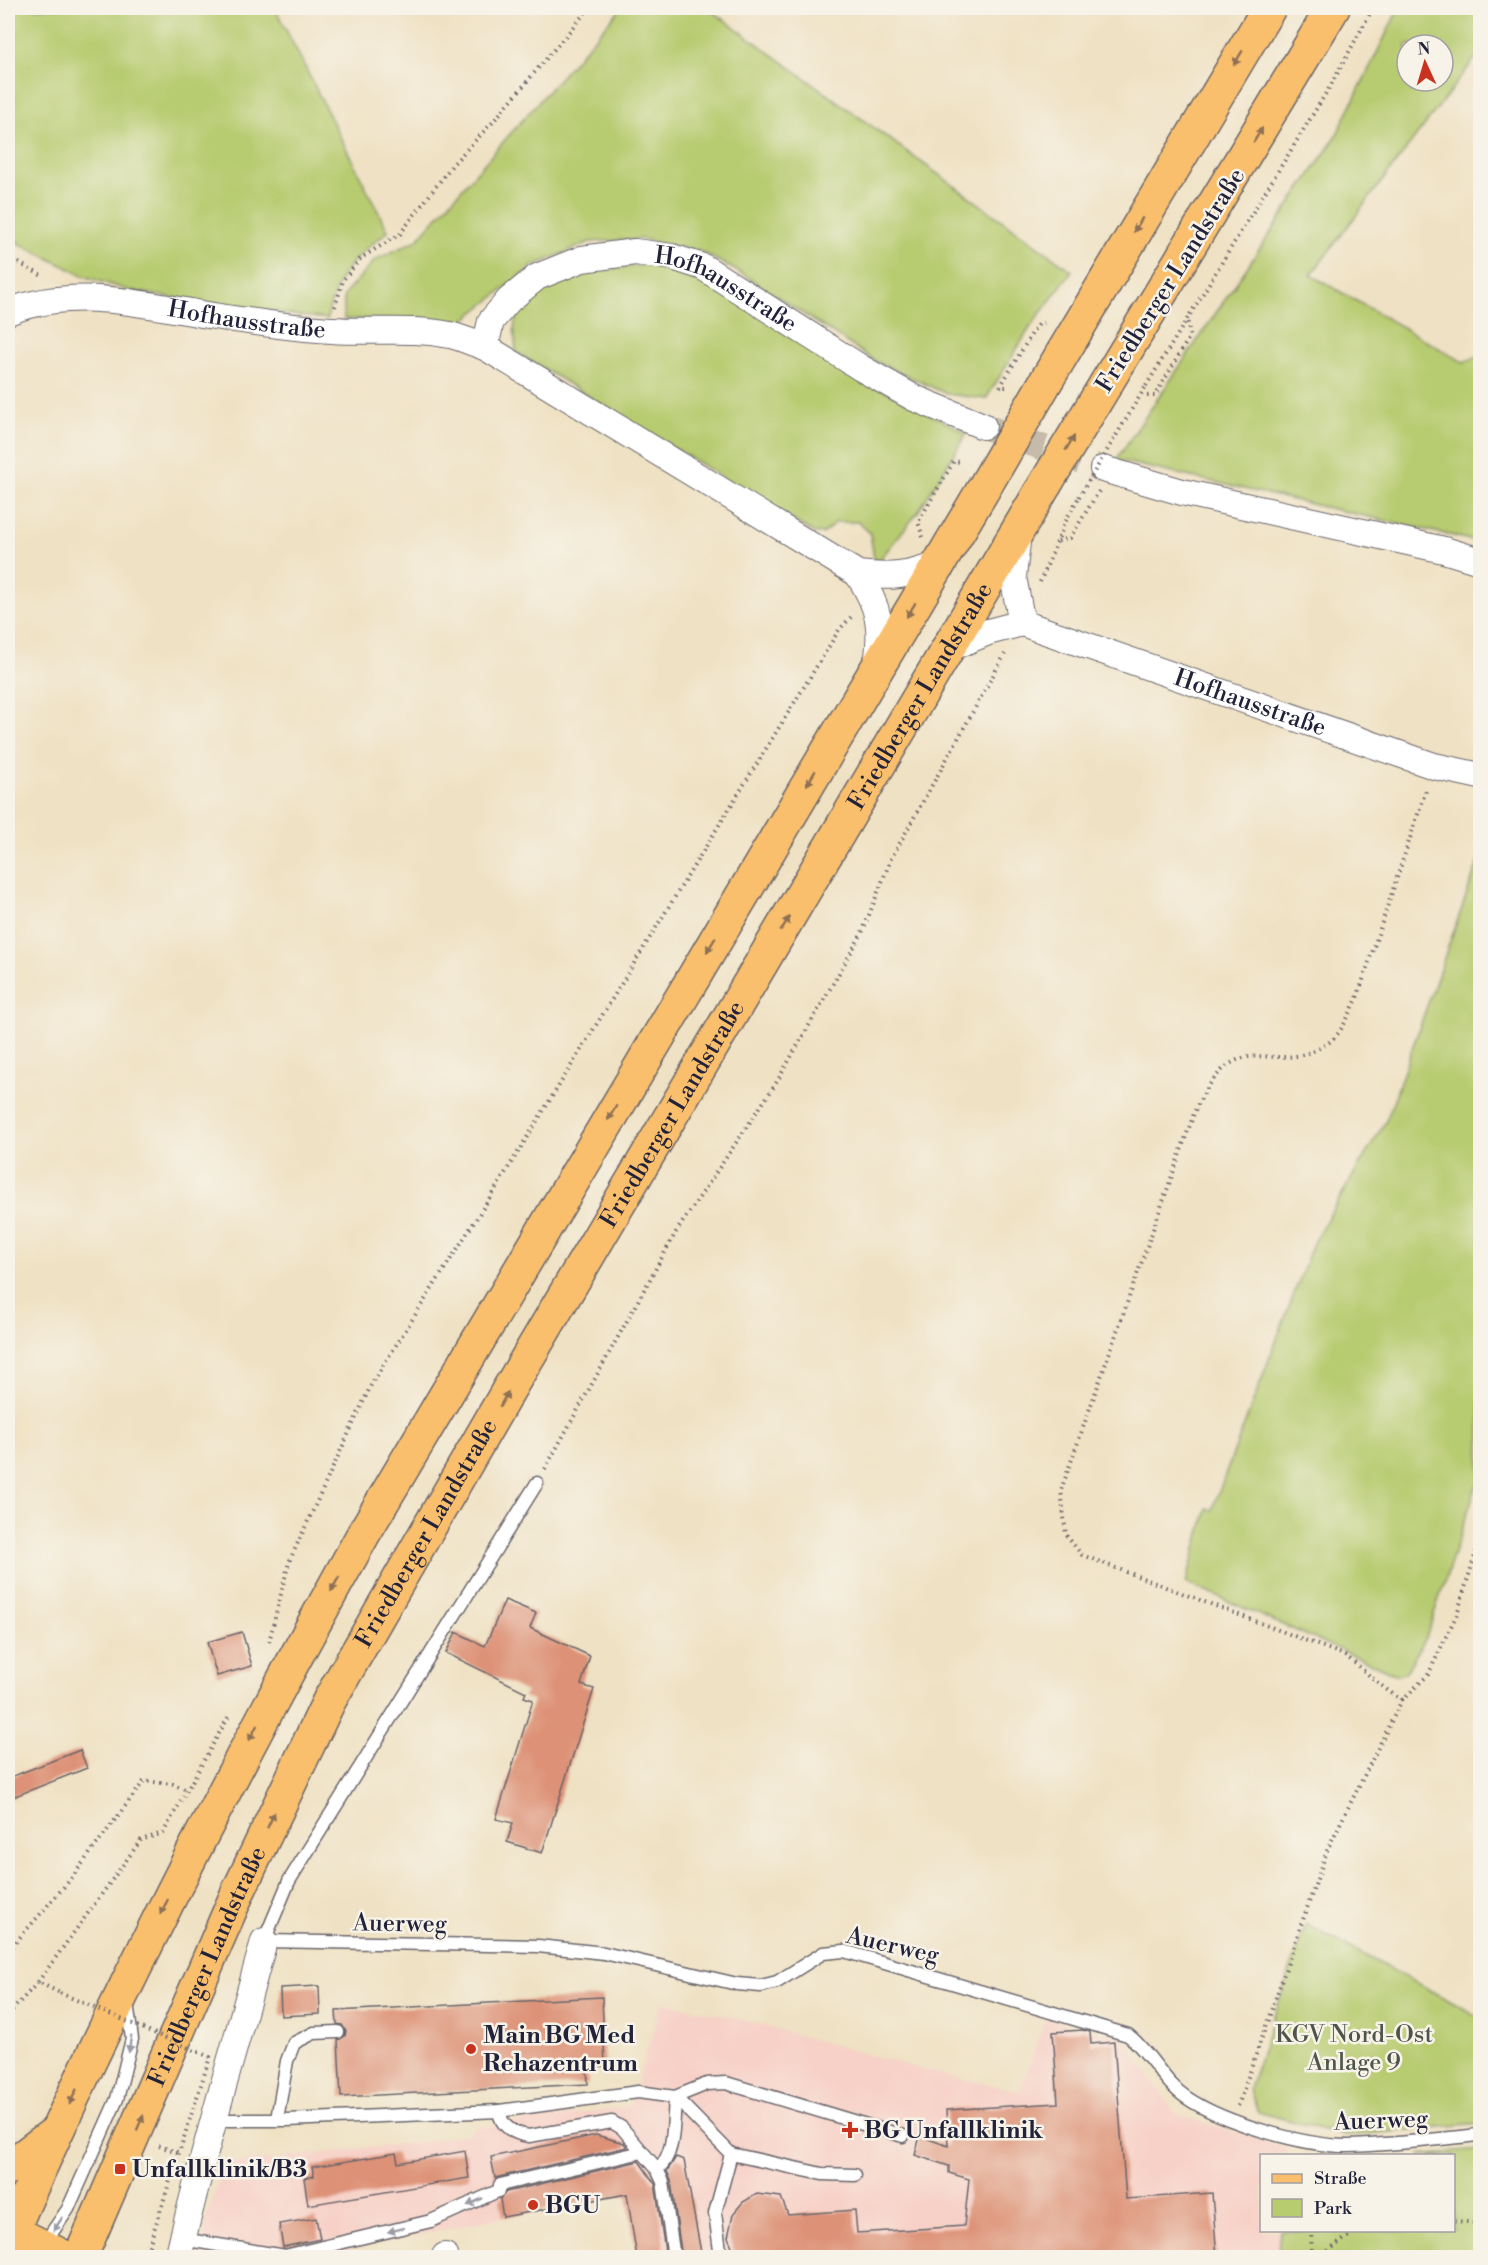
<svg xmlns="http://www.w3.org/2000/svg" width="1488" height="2265" viewBox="0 0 1488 2265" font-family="'Libre Bodoni',serif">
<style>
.built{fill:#f7d1c7}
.green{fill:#b7cb6f;stroke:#6c7655;stroke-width:1.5;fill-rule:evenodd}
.building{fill:#dd9176}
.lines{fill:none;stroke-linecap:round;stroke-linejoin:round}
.street-tunnel{stroke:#c6bba8;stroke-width:26;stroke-dasharray:26 13;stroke-linecap:butt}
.lane-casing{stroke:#6a656b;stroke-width:15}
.street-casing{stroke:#6a656b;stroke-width:28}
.primary-casing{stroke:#6a656b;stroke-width:36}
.highway-casing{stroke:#6a656b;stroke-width:36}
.path{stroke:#6a656b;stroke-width:4;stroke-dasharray:1.5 4.5;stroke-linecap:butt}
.lane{stroke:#fff;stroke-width:12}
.street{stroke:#fff;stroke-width:26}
.primary{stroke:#f9bf6d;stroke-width:33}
.highway{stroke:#f9bf6d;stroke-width:33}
.primary-bridge-casing{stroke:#6a656b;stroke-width:36;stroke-linecap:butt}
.path-bridge{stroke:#6a656b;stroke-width:4;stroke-dasharray:1.5 4.5;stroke-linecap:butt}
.primary-bridge{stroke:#f9bf6d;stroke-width:33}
.oneway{fill:#8e7054}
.oneway2{fill:#9c9ca7}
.poi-dot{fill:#c8321e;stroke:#f7f3e8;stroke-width:2}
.labels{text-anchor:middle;stroke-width:5;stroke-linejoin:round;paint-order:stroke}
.street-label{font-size:24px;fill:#22223b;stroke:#f7f3e8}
.park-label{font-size:24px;fill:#4f554b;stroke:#f7f3e8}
.poi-label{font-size:24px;font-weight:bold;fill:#22223b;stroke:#f7f3e8;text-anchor:start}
</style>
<rect width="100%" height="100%" fill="#f7f3e8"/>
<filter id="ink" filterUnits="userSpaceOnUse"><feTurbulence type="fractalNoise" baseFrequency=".0167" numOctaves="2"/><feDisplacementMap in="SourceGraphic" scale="12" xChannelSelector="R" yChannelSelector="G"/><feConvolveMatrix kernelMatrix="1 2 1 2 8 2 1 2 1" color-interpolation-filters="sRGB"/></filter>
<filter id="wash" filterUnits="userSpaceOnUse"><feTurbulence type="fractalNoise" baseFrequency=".008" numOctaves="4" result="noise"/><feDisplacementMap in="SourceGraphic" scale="24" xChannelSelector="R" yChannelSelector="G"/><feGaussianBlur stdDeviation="1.35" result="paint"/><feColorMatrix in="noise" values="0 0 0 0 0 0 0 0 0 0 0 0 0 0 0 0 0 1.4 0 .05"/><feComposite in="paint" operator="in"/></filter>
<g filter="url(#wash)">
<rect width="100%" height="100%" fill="#efe1c3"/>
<path class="built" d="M662 2002 732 2017 935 2073 1020 2091 1045 2019 1123 2037 1175 2113 1287 2148V2155L1262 2156V2230L1280 2231 1278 2257H637L626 2194 503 2217 314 2257H262L205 2242 204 2223 225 2164 421 2142 468 2134 473 2129 630 2106Z"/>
<g class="green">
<path d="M8 8H275L388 231C351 262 338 269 327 319L219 306 127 290 84 276 8 238Z"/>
<path d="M621 8H708L1072 271 1031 326 986 399 947 394 875 361 746 276 702 252 642 239 590 242 533 266 462 322 344 319V295L375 260 417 240Z"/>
<path d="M1399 8H1480V52L1311 275 1463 362 1480 356V542L1116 460 1335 138ZM1407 45H1443V81H1407Z"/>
<path d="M663 264 712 284 824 359 967 433 918 512 878 562 874 558 870 533 858 522H836L823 534 814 533 516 352C516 343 512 328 516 319 535 271 619 267 663 264Z"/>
<path d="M1480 857V1475L1426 1638 1406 1672 1398 1675 1186 1583 1207 1509 1212 1510 1314 1241 1387 1119Z"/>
<path d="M1306 1924 1480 2017V2123L1346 2136 1258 2112 1249 2089Z"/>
<path d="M1480 2150V2257H1278L1280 2231 1454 2230V2156L1419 2155Z"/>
</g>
<g id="blocks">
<g class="building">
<path d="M505 1600 536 1613 530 1628 590 1656 581 1685 594 1689 542 1853 507 1842 513 1823 496 1819 533 1700 524 1697 526 1692 446 1653 456 1632 485 1646Z"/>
<path d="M242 1632 252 1666 217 1676 207 1642Z"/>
<path d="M80 1750 87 1768 8 1799V1778Z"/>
<path d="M319 1986 320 2014 281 2016 280 1988Z"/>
<path d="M602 1997 605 2066 587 2067 588 2084 341 2097 338 2040 345 2036 346 2031 342 2025 337 2024 336 2011Z"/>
<path d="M1083 2030 1090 2032 1091 2044 1114 2042 1126 2199 1212 2193 1217 2258H737L728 2237 733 2214 743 2202 757 2194 781 2197 788 2215 855 2210 857 2233 964 2226 969 2179 949 2173V2166L915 2155 920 2136 948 2146 946 2110 1058 2103 1053 2032Z"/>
<path d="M596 2135 624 2143 627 2147 495 2178 491 2157Z"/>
<path d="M465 2151 469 2178 308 2205 304 2178 314 2176 312 2167 396 2153 398 2163Z"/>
<path d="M676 2157 684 2160 702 2258H682L671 2181 667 2171Z"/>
<path d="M639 2161 655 2184 666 2258H637L627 2194 503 2217 500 2199 506 2192Z"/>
<path d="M316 2218 320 2239 283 2247 279 2224Z"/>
</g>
</g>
</g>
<g filter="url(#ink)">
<use href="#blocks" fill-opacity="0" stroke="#6a656b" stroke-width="1.5"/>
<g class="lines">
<path class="street-tunnel" d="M983 426 1103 469"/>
<defs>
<g id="lane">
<path d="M537 1483 289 1881 264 1941 538 1946 604 1953 737 1984 761 1986 777 1982 823 1953 844 1951 1128 2035C1151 2053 1163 2082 1187 2098 1224 2123 1304 2146 1348 2146 1392 2145 1437 2139 1480 2135"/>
<path d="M675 2097 731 2154 822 2174 855 2175"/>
<path d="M499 2111C501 2127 514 2134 529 2136L612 2122 622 2128 657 2169C676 2156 673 2119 675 2097"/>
<path d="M277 2119 287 2061 294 2043 314 2033 338 2032"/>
<path d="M215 2120H287L499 2111 638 2092 675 2097 707 2084 726 2083 903 2136"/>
<path d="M657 2169 663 2182 674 2258"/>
<path d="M500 2185 642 2152"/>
<path d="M182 2239 285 2256 431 2221 498 2191"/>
<path d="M44 2244 68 2209 117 2099 132 2039 127 2003"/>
<path d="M721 2258 715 2213 731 2154"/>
</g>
<g id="street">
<path id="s1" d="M8 312C75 285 145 305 214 316 253 322 293 328 332 330 371 333 411 327 450 335 462 338 473 343 485 347L858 574C891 578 908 576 939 564"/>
<path id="s2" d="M485 347 491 321 509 300 537 277 582 259 635 252 672 257 703 267 861 368 914 398 983 426"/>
<path d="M1103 469 1182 492 1444 550 1480 561"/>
<path d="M1018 534 1013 577 1022 623"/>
<path d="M858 574C879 607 883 626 877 664"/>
<path id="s3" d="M950 648 988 632 1022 623 1434 766 1480 776"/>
<path d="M445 2256V2258"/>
<path d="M178 2258C203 2151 235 2047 264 1941"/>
</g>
<g id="primary">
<path d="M1049 376 1269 8"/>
<path d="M1107 382 1333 8"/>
<path d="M8 2240C114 1998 235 1764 364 1533L984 488"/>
<path id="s4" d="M80 2258 238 1892 329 1701 509 1389 1040 493"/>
</g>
<g id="highway">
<path d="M8 2168 56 2132"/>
<path d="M8 2229 66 2258"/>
</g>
</defs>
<use href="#lane" class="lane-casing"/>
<use href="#street" class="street-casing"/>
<use href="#primary" class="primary-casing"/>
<use href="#highway" class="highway-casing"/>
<g class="path">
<path d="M8 257 44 277"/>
<path d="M335 307 343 280 361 258 400 234 453 164 492 123 589 8"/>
<path d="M1146 386 1331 85 1373 8"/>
<path d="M1006 387H1000L1034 330 1039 324 1048 322"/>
<path d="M1147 396H1155L1190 336 1187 319"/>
<path d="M923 537 918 522 921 517 954 461 961 462"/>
<path d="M1058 541 1070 538 1099 491"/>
<path d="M1040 582 1067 518 1079 497"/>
<path d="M545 1469 676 1232 775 1085 862 933 891 859 1005 654"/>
<path d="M269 1642 289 1562 372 1383 499 1183 839 630 853 615"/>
<path d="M1402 1700 1428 1675 1457 1614 1480 1539"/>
<path d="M8 1951 70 1880 144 1781 173 1784 187 1790"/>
<path d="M38 1982 141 1840 163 1833 230 1714"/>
<path d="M8 2015 38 1982 60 1993"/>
<path d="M1238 2106 1328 1848 1402 1700C1380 1687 1364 1669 1344 1655L1082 1555 1066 1535 1061 1490 1196 1108C1241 1019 1270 1081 1328 1043 1341 1035 1349 1014 1356 1001L1427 787"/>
<path d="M159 2146 180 2153"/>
<path d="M1454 2221 1480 2223"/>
<path d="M1311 2230 1312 2258"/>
<path d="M1318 2258 1357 2230"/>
</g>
<use href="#lane" class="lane"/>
<use href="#street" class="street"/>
<use href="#primary" class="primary"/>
<use href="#highway" class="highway"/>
<defs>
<g id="primary-bridge">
<path d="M984 488 1049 376"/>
<path d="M1040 493 1107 382"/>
</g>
</defs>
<use href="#primary-bridge" class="primary-bridge-casing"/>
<g class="path-bridge">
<path d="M1079 497 1146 386"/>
<path d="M60 1993 210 2057 145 2258"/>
</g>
<use href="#primary-bridge" class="primary-bridge"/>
</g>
<defs><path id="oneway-solid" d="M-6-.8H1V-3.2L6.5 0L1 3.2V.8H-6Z" transform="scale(1.5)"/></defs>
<g class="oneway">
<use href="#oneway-solid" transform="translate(1238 58) rotate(121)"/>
<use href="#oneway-solid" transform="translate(1258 135) rotate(-59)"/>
<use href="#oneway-solid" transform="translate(1138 225) rotate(121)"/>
<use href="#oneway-solid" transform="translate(1070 443) rotate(-59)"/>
<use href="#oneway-solid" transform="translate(911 610) rotate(121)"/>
<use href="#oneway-solid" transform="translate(811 778) rotate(121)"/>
<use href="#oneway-solid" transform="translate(785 924) rotate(-59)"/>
<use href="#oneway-solid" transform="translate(711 945) rotate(121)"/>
<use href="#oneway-solid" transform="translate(612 1113) rotate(121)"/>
<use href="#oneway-solid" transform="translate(504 1399) rotate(-60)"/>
<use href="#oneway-solid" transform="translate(335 1584) rotate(119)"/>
<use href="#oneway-solid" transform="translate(253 1733) rotate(118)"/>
<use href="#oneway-solid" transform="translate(271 1820) rotate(-65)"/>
<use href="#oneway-solid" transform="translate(164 1907) rotate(117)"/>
<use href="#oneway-solid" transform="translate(73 2097) rotate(115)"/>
<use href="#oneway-solid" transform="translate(140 2123) rotate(-66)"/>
</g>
<g class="oneway2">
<use href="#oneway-solid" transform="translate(130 2044) rotate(98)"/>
<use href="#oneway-solid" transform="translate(475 2202) rotate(155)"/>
<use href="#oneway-solid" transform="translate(58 2224) rotate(124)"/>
<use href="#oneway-solid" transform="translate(396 2230) rotate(166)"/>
</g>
</g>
<g class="poi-dot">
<circle cx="471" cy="2049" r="6"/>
<path d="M847 2121h6v6h6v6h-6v6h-6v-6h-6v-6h6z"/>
<rect x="114" y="2163" width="12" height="12" rx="3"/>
<circle cx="533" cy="2205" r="6"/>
</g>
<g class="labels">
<g class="street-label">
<text transform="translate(1170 280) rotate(-58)" y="8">Friedberger Landstraße</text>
<text dy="8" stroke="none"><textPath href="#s2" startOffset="292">Hofhausstraße</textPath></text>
<text dy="8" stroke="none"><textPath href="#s1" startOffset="242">Hofhausstraße</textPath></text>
<text dy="8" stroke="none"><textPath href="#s4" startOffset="1776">Friedberger Landstraße</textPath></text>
<text dy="8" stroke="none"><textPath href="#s3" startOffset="318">Hofhausstraße</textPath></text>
<text dy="8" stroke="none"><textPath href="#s4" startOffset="1290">Friedberger Landstraße</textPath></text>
<text dy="8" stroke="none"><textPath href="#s4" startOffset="804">Friedberger Landstraße</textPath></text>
<text transform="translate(400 1923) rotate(1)" y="8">Auerweg</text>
<text transform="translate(893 1945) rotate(13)" y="8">Auerweg</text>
<text dy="8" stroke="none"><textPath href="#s4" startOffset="318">Friedberger Landstraße</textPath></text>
<text transform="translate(1381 2120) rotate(-2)" y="8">Auerweg</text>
</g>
<g class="park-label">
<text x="1354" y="2042">KGV Nord-Ost<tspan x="1354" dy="28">Anlage 9</tspan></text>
</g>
<g class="poi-label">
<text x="483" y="2043">Main BG Med<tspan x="483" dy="28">Rehazentrum</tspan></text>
<text x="864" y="2138">BG Unfallklinik</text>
<text x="132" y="2177">Unfallklinik/B3</text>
<text x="545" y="2213">BGU</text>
</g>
</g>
<rect width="1488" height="2265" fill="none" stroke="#f7f3e8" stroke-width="30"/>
<rect x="1260" y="2154" width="195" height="78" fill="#f7f3e8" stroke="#a29fa3" stroke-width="1.5"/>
<rect x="1272" y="2174" width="30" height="9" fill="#f9bf6d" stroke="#a29fa3" stroke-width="1.5"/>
<text x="1314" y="2184" font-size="18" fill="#22223b">Straße</text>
<rect x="1272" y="2199" width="30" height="18" fill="#b7cb6f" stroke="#a29fa3" stroke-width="1.5"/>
<text x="1314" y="2214" font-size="18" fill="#22223b">Park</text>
<g transform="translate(1425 63) rotate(356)"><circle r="28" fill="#f7f3e8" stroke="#a29fa3" stroke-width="1.5"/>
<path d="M0-4.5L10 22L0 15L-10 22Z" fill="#c8321e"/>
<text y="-9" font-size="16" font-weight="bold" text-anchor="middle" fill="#22223b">N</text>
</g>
</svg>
